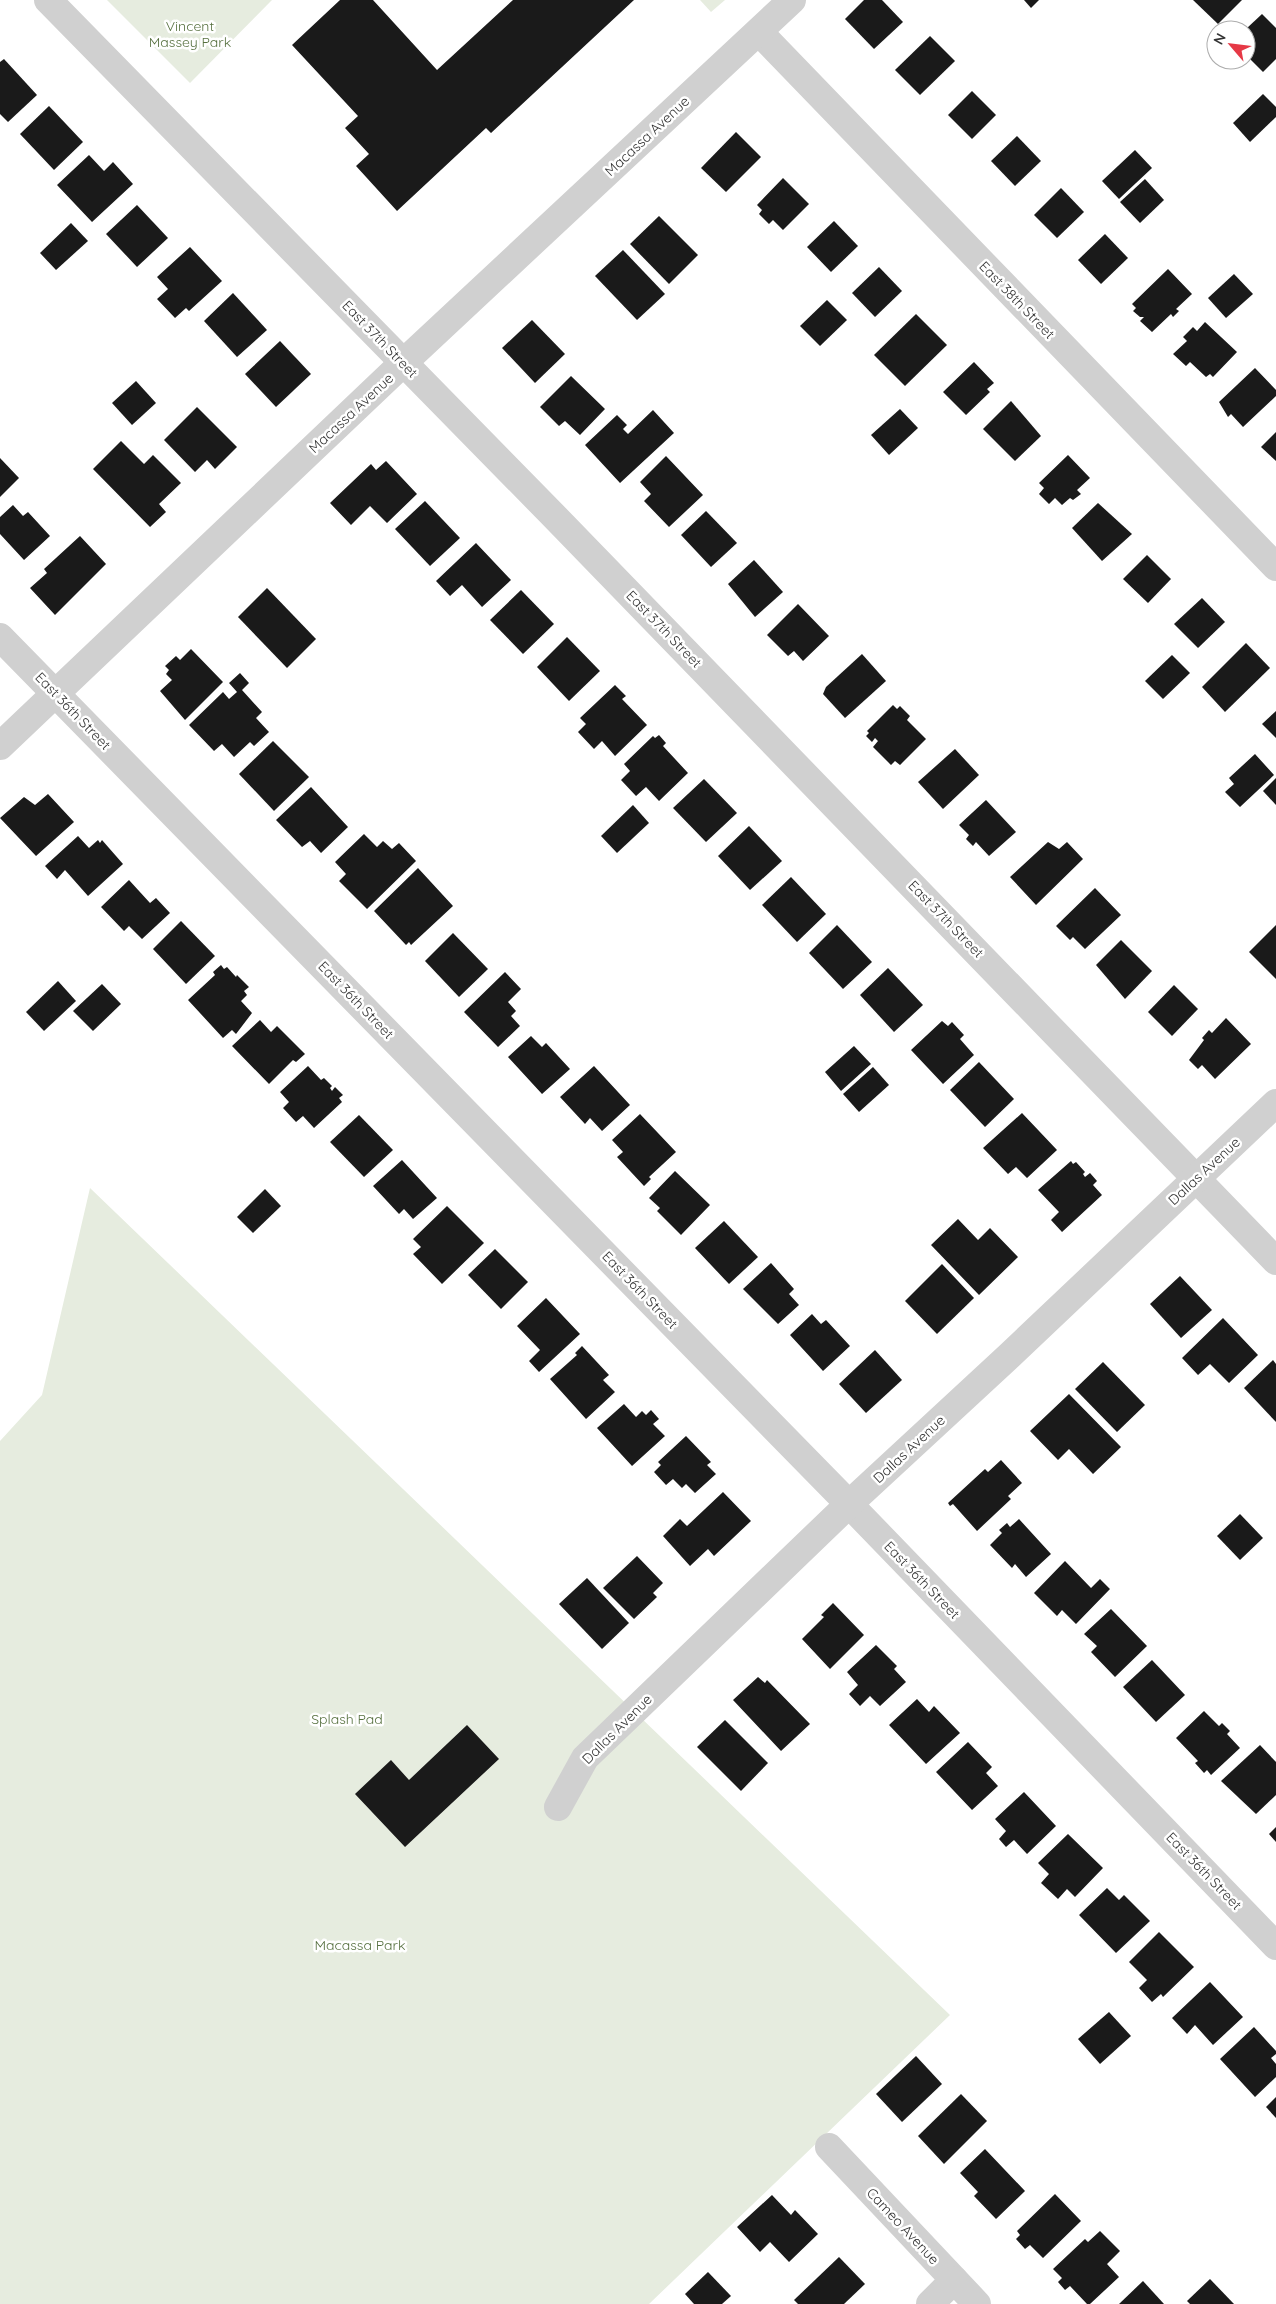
<svg xmlns="http://www.w3.org/2000/svg" width="1276" height="2304" viewBox="0 0 1276 2304" font-family="Quicksand,sans-serif">
<style>
.green{fill:#e6ecdf}
.building{fill:#1a1a1a}
.lines{fill:none;stroke-linecap:round;stroke-linejoin:round}
.minor{stroke:#d0d0d0;stroke-width:28}
.labels{text-anchor:middle;stroke-width:5;stroke-linejoin:round;paint-order:stroke}
.park-label{font-size:14px;fill:#56703f;stroke:#fff}
.street-label{font-size:14px;fill:#333;stroke:#fff}
</style>
<rect width="100%" height="100%" fill="#fff"/>
<g class="green">
<path d="M107 0H272L190 83Z"/>
<path d="M700 0H725L711 12Z"/>
<path d="M90 1188 950 2015 649 2304H0V1441L42 1395Z"/>
</g>
<g class="building">
<path d="M340 0H373L437 70 513 0H634L491 133 486 128 397 211 356 166 369 154 345 128 358 116 292 45Z"/>
<path d="M864 0H882L903 22 874 49 845 19Z"/>
<path d="M1024 0H1039L1031 8Z"/>
<path d="M1193 0H1242L1218 24Z"/>
<path d="M1262 14 1276 28V59L1263 72 1246 55V29Z"/>
<path d="M930 36 955 61 920 95 895 70Z"/>
<path d="M4 59 37 95 8 122 0 114V62Z"/>
<path d="M972 91 996 115 972 139 948 115Z"/>
<path d="M1263 94 1276 107V117L1250 142 1233 123Z"/>
<path d="M49 106 83 142 54 170 20 134Z"/>
<path d="M736 132 761 157 726 192 701 168Z"/>
<path d="M1017 136 1041 161 1015 186 991 161Z"/>
<path d="M1135 150 1152 168 1119 199 1102 181Z"/>
<path d="M89 155 104 171 113 162 133 184 92 222 57 185Z"/>
<path d="M783 178 809 204 783 230 773 220 769 224 759 214 762 210 757 205Z"/>
<path d="M1145 179 1164 200 1140 223 1120 202Z"/>
<path d="M1061 188 1084 212 1057 238 1034 215Z"/>
<path d="M137 205 168 238 137 267 106 234Z"/>
<path d="M659 216 698 255 669 284 630 244Z"/>
<path d="M834 221 858 246 831 272 807 247Z"/>
<path d="M71 223 88 241 56 270 40 253Z"/>
<path d="M1105 234 1128 258 1101 284 1078 260Z"/>
<path d="M190 247 222 281 189 311 186 308 175 318 157 299 168 289 157 277Z"/>
<path d="M623 250 665 294 637 320 595 276Z"/>
<path d="M879 267 902 291 875 317 852 293Z"/>
<path d="M1168 269 1192 294 1176 309 1179 311 1173 317 1171 314 1152 332 1140 321 1144 317H1140L1133 311 1136 308 1132 304Z"/>
<path d="M1234 274 1253 294 1226 318 1208 298Z"/>
<path d="M233 293 267 330 237 357 204 321Z"/>
<path d="M827 300 847 320 820 346 800 326Z"/>
<path d="M916 314 947 345 905 386 874 355Z"/>
<path d="M532 320 565 354 535 383 502 348Z"/>
<path d="M1205 322 1237 352 1213 377 1210 374 1206 377 1190 362 1186 366 1173 354 1187 341 1183 337 1193 327 1197 331Z"/>
<path d="M280 341 311 374 276 407 245 374Z"/>
<path d="M974 362 994 383 987 389 990 392 966 415 943 392Z"/>
<path d="M1255 368 1276 390V396L1243 427 1231 414 1228 417 1219 402Z"/>
<path d="M571 376 605 409 580 435 565 421 559 426 540 407Z"/>
<path d="M136 381 156 403 132 425 112 403Z"/>
<path d="M1011 401 1041 436 1015 461 983 429Z"/>
<path d="M197 407 237 447 215 469 207 460 195 472 164 440Z"/>
<path d="M900 409 918 428 889 455 871 435Z"/>
<path d="M653 410 674 433 620 483 585 445 617 415 627 425 623 429 628 434Z"/>
<path d="M1276 432V461L1261 447Z"/>
<path d="M121 441 144 464 153 455 181 483 159 504 166 512 150 527 93 469Z"/>
<path d="M1068 455 1090 478 1077 490 1081 494 1073 500 1070 498 1062 505 1055 498 1049 504 1039 494 1044 488 1039 483Z"/>
<path d="M666 456 703 495 669 527 644 501 651 494 640 482Z"/>
<path d="M0 458 19 478 0 497Z"/>
<path d="M386 461 417 494 387 523 370 506 351 525 330 503 371 464 376 470Z"/>
<path d="M425 501 460 538 430 566 395 529Z"/>
<path d="M1098 503 1132 534 1102 561 1072 528Z"/>
<path d="M13 505 23 516 28 512 50 536 24 560 0 534V517Z"/>
<path d="M706 511 737 543 711 567 681 535Z"/>
<path d="M80 536 106 564 55 615 30 588 47 573 44 569Z"/>
<path d="M476 543 511 580 482 607 462 585 450 596 436 581Z"/>
<path d="M1147 555 1171 579 1148 603 1123 579Z"/>
<path d="M754 560 783 592 755 617 728 584Z"/>
<path d="M267 588 316 639 287 668 238 617Z"/>
<path d="M521 590 554 624 523 654 490 620Z"/>
<path d="M1202 598 1225 622 1198 648 1174 624Z"/>
<path d="M798 604 829 636 803 661 794 651 788 656 767 635Z"/>
<path d="M567 637 600 671 569 701 537 667Z"/>
<path d="M1246 643 1270 668 1225 712 1202 687Z"/>
<path d="M191 649 223 682 185 720 160 691 172 680 166 674 169 670 165 666 176 656 180 660Z"/>
<path d="M862 654 886 681 845 718 823 694 826 687Z"/>
<path d="M1172 655 1190 673 1163 699 1145 681Z"/>
<path d="M240 673 249 683 242 690 262 712 256 718 269 732 254 746 250 742 234 757 222 744 214 751 189 725 223 692 229 699 237 692 229 683Z"/>
<path d="M615 685 626 696 622 699 647 725 615 756 602 741 594 749 578 732 586 724 580 718Z"/>
<path d="M893 705 897 709 900 706 910 716 907 720 926 739 900 765 895 761 891 765 873 747 878 741 875 738 872 742 866 736 869 733 867 731Z"/>
<path d="M1276 711V738L1262 724Z"/>
<path d="M659 735 666 743 663 746 688 773 659 801 646 787 636 796 621 780 630 771 624 764 653 736 655 738Z"/>
<path d="M273 741 309 777 274 811 239 774Z"/>
<path d="M955 749 979 775 943 809 918 782Z"/>
<path d="M1255 754 1274 775 1240 807 1225 792 1234 784 1229 778Z"/>
<path d="M1276 778V805L1263 791Z"/>
<path d="M704 779 737 813 706 842 673 808Z"/>
<path d="M311 787 348 827 321 853 310 841 302 847 276 820Z"/>
<path d="M48 794 74 822 36 856 0 818 24 797 35 805Z"/>
<path d="M986 800 1016 832 989 856 976 842 973 846 966 839 969 835 959 825Z"/>
<path d="M633 805 649 823 617 853 601 836Z"/>
<path d="M749 826 782 861 750 890 718 856Z"/>
<path d="M364 834 377 847 383 841 392 849 399 843 416 861 367 909 339 881 346 874 335 862Z"/>
<path d="M78 836 89 848 98 840 100 843 102 840 123 864 88 896 65 870 57 879 45 866Z"/>
<path d="M1048 842 1059 849 1067 842 1083 859 1036 905 1010 877Z"/>
<path d="M418 868 453 906 411 945 409 942 406 945 374 911Z"/>
<path d="M791 877 826 914 797 942 762 905Z"/>
<path d="M129 880 150 903 156 898 170 913 142 939 129 926 124 931 101 907Z"/>
<path d="M1095 888 1121 915 1085 949 1073 937 1070 940 1056 926Z"/>
<path d="M181 921 215 956 186 984 153 949Z"/>
<path d="M837 925 872 962 843 989 809 953Z"/>
<path d="M1276 925V979L1249 952Z"/>
<path d="M453 933 488 969 459 997 425 961Z"/>
<path d="M1121 940 1152 971 1125 999 1096 965Z"/>
<path d="M221 965 224 969 227 967 236 977 237 975 249 987 244 991 247 995 241 1001 252 1013 236 1034 232 1030 223 1038 188 1000 215 975 213 972Z"/>
<path d="M888 968 923 1005 894 1032 860 995Z"/>
<path d="M505 972 521 989 508 1002 516 1011 511 1016 520 1026 498 1047 464 1012Z"/>
<path d="M58 981 76 1001 44 1031 26 1012Z"/>
<path d="M102 984 121 1004 93 1031 73 1011Z"/>
<path d="M1174 985 1198 1009 1172 1036 1148 1012Z"/>
<path d="M1226 1018 1251 1044 1215 1079 1202 1065 1198 1069 1189 1060 1204 1040 1202 1038 1209 1030 1212 1033Z"/>
<path d="M260 1020 271 1032 277 1026 305 1054 296 1062 293 1060 269 1084 232 1046Z"/>
<path d="M942 1021 948 1026 952 1022 964 1035 960 1039 974 1055 943 1084 911 1050Z"/>
<path d="M531 1036 542 1047 546 1043 570 1069 542 1094 508 1057Z"/>
<path d="M854 1046 871 1064 841 1091 825 1072Z"/>
<path d="M979 1062 1014 1099 985 1127 950 1090Z"/>
<path d="M308 1066 321 1080 324 1078 332 1086 330 1088 332 1091 335 1087 343 1095 339 1098 342 1102 314 1128 303 1116 296 1122 283 1108 289 1102 280 1092Z"/>
<path d="M594 1066 630 1105 602 1131 590 1118 585 1124 560 1097Z"/>
<path d="M873 1067 889 1085 859 1112 843 1094Z"/>
<path d="M1022 1113 1057 1150 1027 1178 1016 1167 1008 1174 983 1148Z"/>
<path d="M640 1114 676 1152 649 1177 651 1179 644 1186 617 1157 623 1152 612 1140Z"/>
<path d="M359 1115 393 1150 364 1177 330 1142Z"/>
<path d="M402 1160 437 1198 413 1219 404 1209 399 1214 373 1186Z"/>
<path d="M1071 1161 1073 1164 1076 1162 1085 1172 1083 1174 1085 1177 1090 1173 1097 1181 1093 1185 1102 1195 1062 1232 1051 1220 1059 1212 1038 1190Z"/>
<path d="M675 1171 710 1205 681 1235 657 1211 660 1208 649 1198Z"/>
<path d="M265 1189 281 1206 253 1233 237 1217Z"/>
<path d="M447 1206 484 1243 442 1284 413 1254 421 1247 413 1239Z"/>
<path d="M958 1219 978 1240 990 1228 1018 1257 979 1295 931 1245Z"/>
<path d="M724 1221 758 1257 729 1284 695 1248Z"/>
<path d="M495 1249 528 1282 501 1309 468 1275Z"/>
<path d="M771 1263 794 1289 789 1294 799 1305 778 1324 743 1289Z"/>
<path d="M942 1264 974 1298 937 1334 905 1301Z"/>
<path d="M1180 1276 1212 1310 1181 1338 1150 1304Z"/>
<path d="M546 1298 580 1334 539 1372 529 1361 540 1350 517 1326Z"/>
<path d="M812 1314 821 1324 826 1320 850 1346 823 1371 790 1335Z"/>
<path d="M1223 1318 1258 1355 1229 1383 1210 1364 1198 1375 1182 1358Z"/>
<path d="M582 1346 609 1375 603 1380 615 1392 586 1419 550 1379 577 1355 575 1353Z"/>
<path d="M875 1350 902 1380 866 1413 839 1384Z"/>
<path d="M1273 1360 1276 1364V1422L1244 1388Z"/>
<path d="M1103 1362 1145 1405 1117 1432 1075 1389Z"/>
<path d="M1069 1394 1121 1447 1093 1474 1069 1449 1058 1460 1030 1431Z"/>
<path d="M624 1404 636 1417 642 1411 646 1415 651 1410 659 1419 653 1424 665 1436 632 1466 597 1428Z"/>
<path d="M686 1436 711 1462 707 1465 716 1474 695 1493 686 1484 682 1488 673 1479 666 1485 654 1472 661 1465 658 1462Z"/>
<path d="M1001 1460 1022 1483 1008 1496 1011 1499 977 1531 953 1504 950 1506 948 1503 985 1469 988 1472Z"/>
<path d="M723 1492 751 1521 714 1556 708 1549 690 1566 663 1536 680 1519 687 1526Z"/>
<path d="M1240 1514 1263 1538 1240 1560 1217 1536Z"/>
<path d="M1019 1519 1051 1554 1026 1577 1015 1564 1012 1568 990 1545 1002 1533 999 1530 1007 1523 1010 1527Z"/>
<path d="M637 1556 663 1583 653 1593 657 1597 634 1619 603 1588Z"/>
<path d="M1065 1561 1091 1588 1100 1579 1110 1589 1076 1624 1062 1610 1057 1616 1034 1593Z"/>
<path d="M587 1578 629 1623 602 1649 559 1604Z"/>
<path d="M833 1603 864 1635 830 1669 802 1639 824 1617 821 1615Z"/>
<path d="M1111 1609 1147 1646 1115 1677 1091 1652 1097 1646 1084 1634Z"/>
<path d="M876 1645 897 1666 894 1669 906 1682 880 1706 870 1696 860 1706 849 1694 858 1685 847 1672Z"/>
<path d="M1152 1660 1185 1695 1156 1722 1123 1687Z"/>
<path d="M758 1677 765 1683 767 1680 810 1724 781 1751 733 1700Z"/>
<path d="M917 1699 929 1712 934 1706 960 1733 926 1764 889 1725Z"/>
<path d="M1204 1711 1219 1726 1222 1723 1230 1731 1227 1734 1240 1748 1211 1775 1207 1770 1204 1773 1195 1763 1198 1761 1176 1738Z"/>
<path d="M725 1720 768 1763 741 1791 697 1747Z"/>
<path d="M467 1725 499 1759 405 1847 355 1794 391 1760 409 1780Z"/>
<path d="M968 1742 992 1767 986 1773 998 1786 972 1810 936 1772Z"/>
<path d="M1260 1745 1276 1762V1795L1256 1814 1221 1781Z"/>
<path d="M1024 1792 1056 1826 1027 1854 1014 1840 1006 1847 999 1839 1006 1831 995 1819Z"/>
<path d="M1276 1827V1842L1269 1834Z"/>
<path d="M1068 1834 1103 1868 1075 1897 1067 1889 1058 1899 1041 1883 1049 1874 1038 1863Z"/>
<path d="M1107 1888 1119 1900 1124 1895 1150 1921 1116 1953 1079 1915Z"/>
<path d="M1159 1932 1194 1967 1163 1997 1161 1994 1152 2002 1139 1988 1147 1980 1129 1962Z"/>
<path d="M1210 1982 1243 2017 1213 2045 1195 2025 1187 2034 1172 2018Z"/>
<path d="M1109 2012 1131 2036 1100 2064 1078 2039Z"/>
<path d="M1254 2027 1276 2051V2054L1271 2058 1276 2064V2077L1255 2097 1220 2059Z"/>
<path d="M916 2056 942 2084 902 2122 876 2094Z"/>
<path d="M961 2094 987 2121 944 2164 918 2136Z"/>
<path d="M1276 2097V2118L1266 2107Z"/>
<path d="M985 2149 1025 2191 996 2219 974 2196 978 2192 960 2173Z"/>
<path d="M1055 2194 1081 2221 1043 2258 1030 2245 1025 2249 1016 2239 1020 2235 1017 2231Z"/>
<path d="M772 2195 791 2215 795 2210 818 2234 789 2262 770 2242 760 2252 737 2227Z"/>
<path d="M1100 2231 1120 2251 1107 2264 1119 2277 1090 2304H1087L1070 2286 1065 2290 1058 2282 1062 2278 1053 2269 1085 2239 1088 2242Z"/>
<path d="M839 2257 865 2284 844 2304H798L794 2300Z"/>
<path d="M708 2272 731 2296 722 2304H694L685 2294Z"/>
<path d="M1210 2279 1234 2304H1190L1187 2301Z"/>
<path d="M1143 2281 1164 2304H1119Z"/>
</g>
<g class="lines">
<g class="minor">
<path d="M48 0 552 514 1276 1261"/>
<path d="M759 32 1276 567"/>
<path d="M0 637 849 1504 1276 1946"/>
<path d="M0 746 403 363 792 0"/>
<path d="M558 1807 585 1758 849 1504 1009 1356 1276 1103"/>
<path d="M829 2147 977 2304"/>
<path d="M930 2304 954 2280"/>
</g>
</g>
<g class="labels">
<g class="park-label">
<text x="190" y="31">Vincent<tspan x="190" dy="16">Massey Park</tspan></text>
<text x="347" y="1724">Splash Pad</text>
<text x="360" y="1950">Macassa Park</text>
</g>
<g class="street-label">
<text transform="translate(647 136) rotate(-43)" y="5">Macassa Avenue</text>
<text transform="translate(1017 300) rotate(46)" y="5">East 38th Street</text>
<text transform="translate(380 339) rotate(46)" y="5">East 37th Street</text>
<text transform="translate(351 413) rotate(-43)" y="5">Macassa Avenue</text>
<text transform="translate(664 629) rotate(46)" y="5">East 37th Street</text>
<text transform="translate(73 711) rotate(46)" y="5">East 36th Street</text>
<text transform="translate(946 919) rotate(46)" y="5">East 37th Street</text>
<text transform="translate(356 1000) rotate(46)" y="5">East 36th Street</text>
<text transform="translate(1204 1171) rotate(-43)" y="5">Dallas Avenue</text>
<text transform="translate(640 1290) rotate(46)" y="5">East 36th Street</text>
<text transform="translate(909 1449) rotate(-43)" y="5">Dallas Avenue</text>
<text transform="translate(922 1580) rotate(46)" y="5">East 36th Street</text>
<text transform="translate(617 1729) rotate(-45)" y="5">Dallas Avenue</text>
<text transform="translate(1204 1871) rotate(46)" y="5">East 36th Street</text>
<text transform="translate(903 2226) rotate(47)" y="5">Cameo Avenue</text>
</g>
</g>
<g transform="translate(1231 45) rotate(298)"><circle r="24" fill="#ffffff" stroke="#adadad"/>
<path d="M0-4L9 19L0 12L-9 19Z" fill="#e63946"/>
<text y="-8" font-size="14" font-weight="bold" text-anchor="middle" fill="#333333">N</text>
</g>
</svg>
